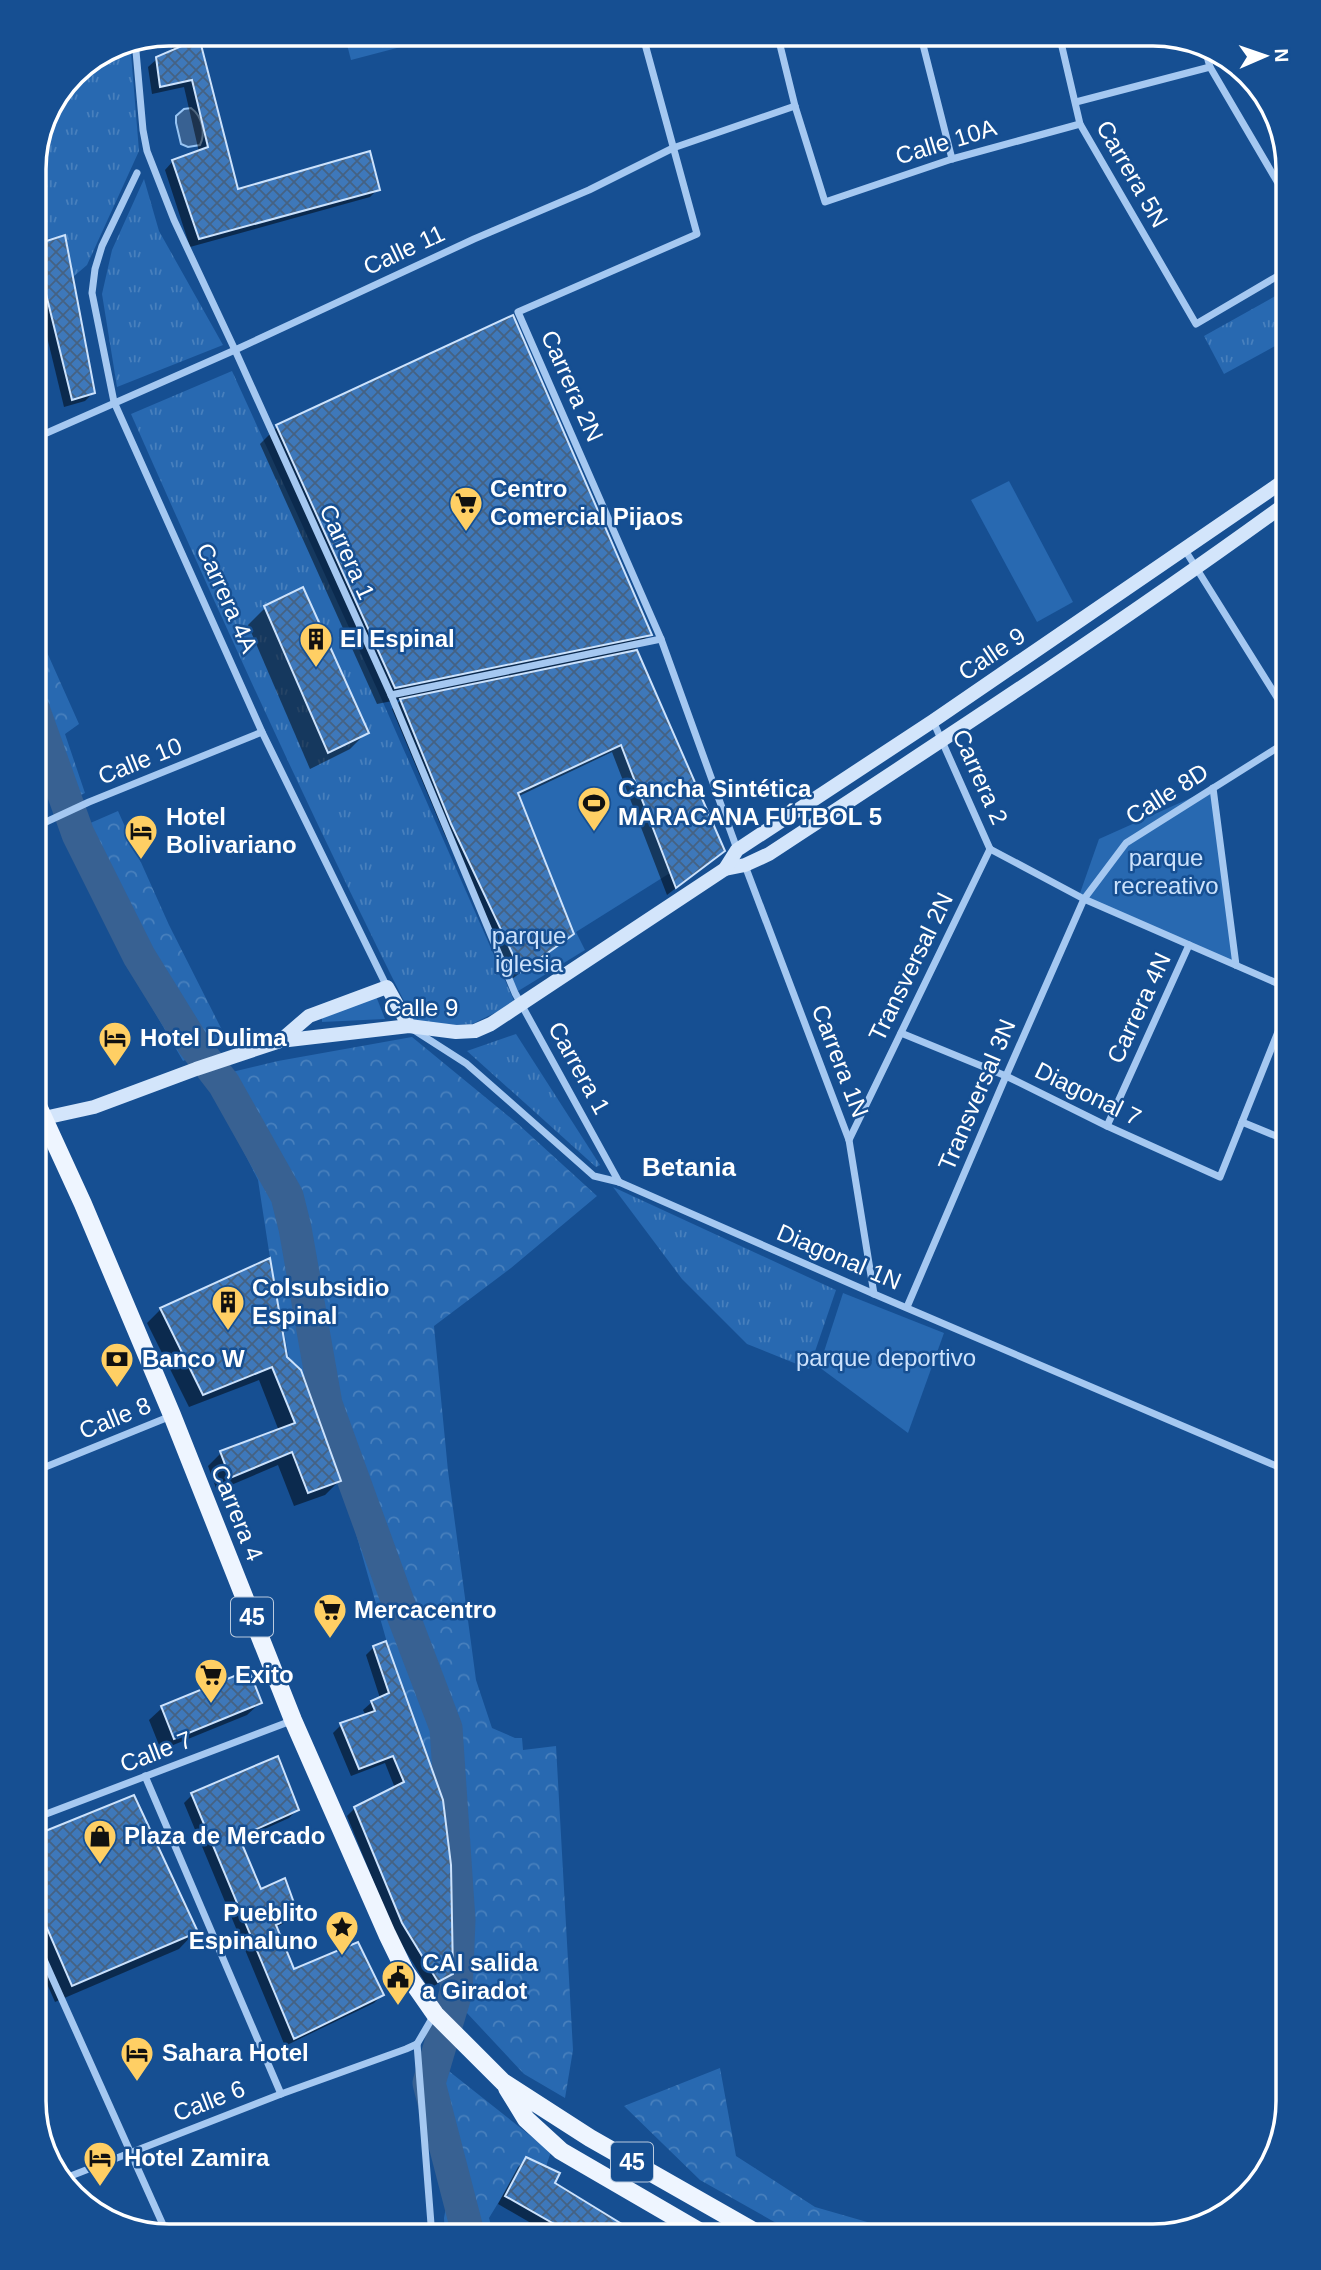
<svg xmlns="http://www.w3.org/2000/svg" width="1321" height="2270" viewBox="0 0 1321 2270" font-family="Arial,sans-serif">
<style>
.grass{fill:url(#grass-tufts)}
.forest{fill:url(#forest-crowns)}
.park{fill:#2869b1}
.water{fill:#386192;stroke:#97c4f3;stroke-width:2}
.shadow{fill:#0007}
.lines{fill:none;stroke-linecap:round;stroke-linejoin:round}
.river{stroke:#386192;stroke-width:33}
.building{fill:url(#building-cross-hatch);stroke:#cce2fc;stroke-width:2}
.street{stroke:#a5c8f1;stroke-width:7}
.secondary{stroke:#d3e5fb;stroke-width:14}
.primary{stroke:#eef5ff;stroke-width:18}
.labels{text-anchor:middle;stroke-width:5;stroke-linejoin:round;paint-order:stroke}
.shield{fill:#164f92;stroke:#b9cade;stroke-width:2}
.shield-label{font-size:23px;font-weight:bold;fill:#fff}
.street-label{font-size:24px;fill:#fff;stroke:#164f92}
.poi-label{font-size:24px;font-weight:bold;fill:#fff;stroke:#164f92;text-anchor:start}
.park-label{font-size:24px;fill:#cce2fc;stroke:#164f92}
.neighbourhood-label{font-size:26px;font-weight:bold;fill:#fff;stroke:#164f92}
.rim{fill:none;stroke:#fff;stroke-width:3.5}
</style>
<defs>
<pattern id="grass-tufts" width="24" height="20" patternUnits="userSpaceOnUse" patternTransform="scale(1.75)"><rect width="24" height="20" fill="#2869b1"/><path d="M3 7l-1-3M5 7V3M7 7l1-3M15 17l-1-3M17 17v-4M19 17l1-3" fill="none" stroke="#4880bd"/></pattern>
<pattern id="forest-crowns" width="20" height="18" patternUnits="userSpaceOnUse" patternTransform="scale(1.75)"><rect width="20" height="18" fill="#2869b1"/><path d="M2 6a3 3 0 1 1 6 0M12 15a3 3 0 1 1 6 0" fill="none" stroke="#4880bd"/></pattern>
<pattern id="building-cross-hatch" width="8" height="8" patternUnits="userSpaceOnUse" patternTransform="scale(1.75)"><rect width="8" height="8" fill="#3e78ba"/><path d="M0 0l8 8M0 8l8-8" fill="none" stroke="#456283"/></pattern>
</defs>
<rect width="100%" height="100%" fill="#164f92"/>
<g class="grass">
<path d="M344 33H454L351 60Z"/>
<path d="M130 41 139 151 87 265 73 277 65 235 34 242V160L44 116 73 73 117 43Z"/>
<path d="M144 179 159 231 223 345 117 387 102 294 112 250Z"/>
<path d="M1288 289V339L1224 374 1204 336Z"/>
<path d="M232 371 378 691 515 1003 472 1024 454 1025 414 1021C313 821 221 618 131 414Z"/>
<path d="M516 1034 600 1165 596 1167 467 1051Z"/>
<path d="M613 1187 836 1290 809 1369 747 1344 682 1279Z"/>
</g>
<g class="forest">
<path d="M33 621 79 724 65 734 85 793 60 805 33 732Z"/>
<path d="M118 811 169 925 226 1038 225 1043 183 1061 131 971 117 927 72 831Z"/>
<path d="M412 1037 518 1124 597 1196 511 1268 434 1326 448 1471 476 1680 492 1728 515 1738H522L523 1750 556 1746 573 2050 565 2098 524 2074 438 1982 453 1973 451 1865 443 1800 388 1646 341 1481 303 1375 293 1379 270 1258 258 1180 207 1078 278 1061Z"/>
<path d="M445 2068 551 2152 546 2166 526 2157 489 2218 494 2237H445L444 2218 452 2174 459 2173 441 2093Z"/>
<path d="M720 2068 736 2156 815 2207 881 2226 903 2237H801L700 2180 624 2106Z"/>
</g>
<g class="park">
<path d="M1009 481 1073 602 1037 622 971 500Z"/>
<path d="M621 745 670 873 576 932 585 950 515 993 491 936 560 901 518 793Z"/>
<path d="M1213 788 1236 965 1079 896 1099 839Z"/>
<path d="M376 996 385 1019 322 1022V1018Z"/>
<path d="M843 1293 944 1333 908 1433 819 1367Z"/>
</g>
<path class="water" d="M191 108C202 116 206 133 200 145L188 147 181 144 176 123V116L184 109Z"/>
<g class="shadow">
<path d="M169 33H197L236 191 378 189 370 197 190 247 165 170 173 161 199 152 184 87 152 94 148 67 157 59 173 52Z"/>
<path d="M35 246 93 393 85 401 64 407 34 283Z"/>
<path d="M512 317 650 634 631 653 723 851 667 895 612 752 517 797 572 934 512 979 444 833 392 709 402 699 377 704 260 444 277 427Z"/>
<path d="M265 608 367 732 350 749 310 769 248 625Z"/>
<path d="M161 1309 286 1358 339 1481 325 1495 294 1506 278 1465 217 1491 208 1466 221 1453 279 1431 259 1380 189 1407 147 1323Z"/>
<path d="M385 1643 451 1973 442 1981 429 1989 394 1932 347 1816 355 1808 395 1788 385 1763 351 1776 333 1733 341 1725 366 1716 363 1710 372 1702 380 1698 366 1655 374 1647Z"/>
<path d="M260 1703 247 1715 161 1750 149 1720 162 1708Z"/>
<path d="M192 1795 297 1810 289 1818 238 1841 260 1892 296 1913 288 1921 275 1928 293 1971 382 1995 374 2003 285 2046 184 1803Z"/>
<path d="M33 1838 196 1931 179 1949 55 2002 33 1952Z"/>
<path d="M526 2159 552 2184 629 2237H555L498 2204 518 2167Z"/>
</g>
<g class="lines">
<path class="river" d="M33 708 78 834 139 956 194 1045 224 1084 287 1196 295 1228 326 1404 395 1594 446 1728 459 1920 456 1992 429 2083 469 2237"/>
</g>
<g class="building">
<path d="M179 33H198L238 189 370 151 380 190 199 239 172 160 208 147 192 80 160 87 156 57 182 46Z"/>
<path d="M65 235 95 393 72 400 34 245Z"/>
<path d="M513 315 652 635 395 688 276 425Z"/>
<path d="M303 587 369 733 328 753 264 606Z"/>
<path d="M637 650 725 851 676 888 621 745 518 793 574 934 521 972 451 824 400 699Z"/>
<path d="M270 1258 287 1357 301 1370 341 1481 308 1493 292 1452 230 1478 220 1451 295 1423 272 1367 203 1395 160 1308Z"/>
<path d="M386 1641 443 1800 451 1865 453 1974 438 1982 402 1923 354 1807 404 1782 393 1756 359 1769 340 1723 375 1711 371 1701 389 1693 373 1646Z"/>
<path d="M249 1670 262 1703 174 1739 161 1706Z"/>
<path d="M278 1756 299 1810 239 1837 261 1889 285 1878 298 1914 276 1925 294 1969 358 1942 384 1995 294 2039 191 1793Z"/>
<path d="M134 1795 198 1932 72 1986 33 1896V1836Z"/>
<path d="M526 2157 560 2173 555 2183 643 2237H577L505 2196Z"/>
</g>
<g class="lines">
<g class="street">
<path d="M642 33 697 234 518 312 661 639 737 849"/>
<path d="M777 33 795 106 825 202 952 159 1080 124"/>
<path d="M920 33 952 159"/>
<path d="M1059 34 1080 124 1196 324 1288 270"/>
<path d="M135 40 143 130 147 151 174 220 235 350 391 695 515 993 619 1182"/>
<path d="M1205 49 1210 67 1288 200"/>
<path d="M1076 102 1210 67"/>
<path d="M137 173 102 246 95 269 92 293 114 402 262 732 387 987"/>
<path d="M33 439 235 350 474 239 589 190 673 148 795 106"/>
<path d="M1185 550 1288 715"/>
<path d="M391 695 661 639"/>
<path d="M933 721 990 849"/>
<path d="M1213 788 1236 965"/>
<path d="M33 828 89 802 262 732"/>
<path d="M990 849 1084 899 1288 988"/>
<path d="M744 863 849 1140 874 1294"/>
<path d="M414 1030 467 1064 594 1176 619 1182 874 1294 1288 1471"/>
<path d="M901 1033 1006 1076 1107 1126 1220 1177 1288 1007"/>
<path d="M1242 1122 1288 1141"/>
<path d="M1107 1126 1189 945"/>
<path d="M849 1140 990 849"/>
<path d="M907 1307 1006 1076 1084 899 1126 843 1288 741"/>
<path d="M33 1472 171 1416"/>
<path d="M145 1776 281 2094"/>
<path d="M33 1819 291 1721"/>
<path d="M33 1935 168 2236"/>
<path d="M417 2044 432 2237"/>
<path d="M63 2179 281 2094 406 2049 417 2044 434 2015"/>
</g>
<g class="secondary">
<path d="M725 869 745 865 769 854C944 739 1119 625 1288 502"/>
<path d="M280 1041 309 1016 387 987 409 1026"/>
<path d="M33 1123 44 1118 94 1107 196 1069 280 1041 409 1026 456 1032 475 1031 491 1024 725 869 737 850 933 721 1288 478"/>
</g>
<g class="primary">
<path d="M33 1095 83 1204 172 1415 293 1720 387 1934 405 1971 435 2014 503 2082 590 2138 764 2237"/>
<path d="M507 2088 526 2119 561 2151 709 2237"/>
</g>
</g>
<defs>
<symbol id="supermarket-pin" viewBox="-11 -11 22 30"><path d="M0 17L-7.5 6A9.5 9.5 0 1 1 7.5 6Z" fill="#ffcf64" stroke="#164f92"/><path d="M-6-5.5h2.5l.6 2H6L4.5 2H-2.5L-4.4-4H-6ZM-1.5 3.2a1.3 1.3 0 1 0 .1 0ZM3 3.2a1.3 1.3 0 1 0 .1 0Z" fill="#111"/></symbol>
<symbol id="building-pin" viewBox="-11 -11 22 30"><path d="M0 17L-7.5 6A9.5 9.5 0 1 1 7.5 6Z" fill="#ffcf64" stroke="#164f92"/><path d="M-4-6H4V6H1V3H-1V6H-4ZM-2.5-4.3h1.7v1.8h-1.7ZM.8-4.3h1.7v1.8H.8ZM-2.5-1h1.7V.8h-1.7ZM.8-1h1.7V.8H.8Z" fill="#111"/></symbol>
<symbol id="stadium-pin" viewBox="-11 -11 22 30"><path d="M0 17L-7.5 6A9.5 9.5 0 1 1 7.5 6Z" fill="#ffcf64" stroke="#164f92"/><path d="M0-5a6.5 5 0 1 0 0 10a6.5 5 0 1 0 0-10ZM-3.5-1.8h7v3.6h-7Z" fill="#111"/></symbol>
<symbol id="hotel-pin" viewBox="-11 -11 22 30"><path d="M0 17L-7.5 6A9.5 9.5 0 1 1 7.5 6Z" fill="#ffcf64" stroke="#164f92"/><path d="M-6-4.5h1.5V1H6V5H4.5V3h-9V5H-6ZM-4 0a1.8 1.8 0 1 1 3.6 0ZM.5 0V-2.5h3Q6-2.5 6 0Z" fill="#111"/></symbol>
<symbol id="bank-pin" viewBox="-11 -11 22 30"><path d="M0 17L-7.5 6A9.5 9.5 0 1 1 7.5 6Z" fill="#ffcf64" stroke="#164f92"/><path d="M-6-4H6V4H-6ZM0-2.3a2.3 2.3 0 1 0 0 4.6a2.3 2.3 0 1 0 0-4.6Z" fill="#111"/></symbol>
<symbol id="shop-pin" viewBox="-11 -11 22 30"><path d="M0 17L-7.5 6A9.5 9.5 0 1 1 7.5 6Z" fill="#ffcf64" stroke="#164f92"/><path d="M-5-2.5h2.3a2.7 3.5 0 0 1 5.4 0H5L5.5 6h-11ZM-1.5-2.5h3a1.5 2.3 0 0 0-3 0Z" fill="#111"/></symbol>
<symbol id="sight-pin" viewBox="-11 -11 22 30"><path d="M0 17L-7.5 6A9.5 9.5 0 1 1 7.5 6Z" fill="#ffcf64" stroke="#164f92"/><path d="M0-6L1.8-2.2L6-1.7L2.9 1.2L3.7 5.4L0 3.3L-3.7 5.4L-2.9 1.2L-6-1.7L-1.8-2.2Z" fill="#111"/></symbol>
<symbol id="civic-pin" viewBox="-11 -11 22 30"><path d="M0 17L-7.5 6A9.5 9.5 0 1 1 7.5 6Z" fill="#ffcf64" stroke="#164f92"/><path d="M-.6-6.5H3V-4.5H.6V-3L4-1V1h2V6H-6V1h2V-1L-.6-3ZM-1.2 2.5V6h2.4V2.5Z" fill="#111"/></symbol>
</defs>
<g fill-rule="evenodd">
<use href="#supermarket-pin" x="447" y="484" width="38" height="52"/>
<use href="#building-pin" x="297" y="620" width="38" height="52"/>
<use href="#stadium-pin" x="575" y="784" width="38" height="52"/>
<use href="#hotel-pin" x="122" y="812" width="38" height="52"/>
<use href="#hotel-pin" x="96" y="1019" width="38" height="52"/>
<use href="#building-pin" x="209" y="1283" width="38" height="52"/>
<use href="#bank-pin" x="98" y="1340" width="38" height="52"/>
<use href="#supermarket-pin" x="311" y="1591" width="38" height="52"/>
<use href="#supermarket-pin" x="192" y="1656" width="38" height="52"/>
<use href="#shop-pin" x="81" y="1817" width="38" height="52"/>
<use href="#sight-pin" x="323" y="1908" width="38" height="52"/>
<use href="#civic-pin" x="379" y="1958" width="38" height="52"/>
<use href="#hotel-pin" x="118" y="2034" width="38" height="52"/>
<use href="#hotel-pin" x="81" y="2139" width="38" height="52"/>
</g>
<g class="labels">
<g class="shield">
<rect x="231" y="1597.5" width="42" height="39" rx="5"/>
<rect x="611" y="2142.5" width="42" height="39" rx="5"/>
</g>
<g class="shield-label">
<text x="252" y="1625">45</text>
<text x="632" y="2170">45</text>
</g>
<g class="street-label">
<text transform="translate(946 142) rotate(-17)" y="8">Calle 10A</text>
<text transform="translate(1132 174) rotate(60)" y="8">Carrera 5N</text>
<text transform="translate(404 250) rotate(-25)" y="8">Calle 11</text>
<text transform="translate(572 386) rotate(66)" y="8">Carrera 2N</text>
<text transform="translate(347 552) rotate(66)" y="8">Carrera 1</text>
<text transform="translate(227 598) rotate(66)" y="8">Carrera 4A</text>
<text transform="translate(992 654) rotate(-34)" y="8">Calle 9</text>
<text transform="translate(140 761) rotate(-22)" y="8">Calle 10</text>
<text transform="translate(980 777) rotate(66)" y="8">Carrera 2</text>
<text transform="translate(1167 794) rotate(-32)" y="8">Calle 8D</text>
<text transform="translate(911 967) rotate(-64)" y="8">Transversal 2N</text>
<text x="421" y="1016">Calle 9</text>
<text transform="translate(1139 1008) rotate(-65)" y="8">Carrera 4N</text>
<text transform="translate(840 1061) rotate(69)" y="8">Carrera 1N</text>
<text transform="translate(579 1068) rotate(61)" y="8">Carrera 1</text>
<text transform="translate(1088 1094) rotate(26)" y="8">Diagonal 7</text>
<text transform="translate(977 1095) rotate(-67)" y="8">Transversal 3N</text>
<text transform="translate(839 1257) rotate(23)" y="8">Diagonal 1N</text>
<text transform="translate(115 1418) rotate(-22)" y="8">Calle 8</text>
<text transform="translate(237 1513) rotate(68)" y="8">Carrera 4</text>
<text transform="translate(156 1752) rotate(-21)" y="8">Calle 7</text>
<text transform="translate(209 2101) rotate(-21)" y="8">Calle 6</text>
</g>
<g class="poi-label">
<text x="490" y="497">Centro<tspan x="490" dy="28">Comercial Pijaos</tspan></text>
<text x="340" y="647">El Espinal</text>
<text x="618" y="797">Cancha Sintética<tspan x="618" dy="28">MARACANA FÚTBOL 5</tspan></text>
<text x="166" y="825">Hotel<tspan x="166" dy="28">Bolivariano</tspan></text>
<text x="140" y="1046">Hotel Dulima</text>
<text x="252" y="1296">Colsubsidio<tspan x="252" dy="28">Espinal</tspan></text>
<text x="142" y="1367">Banco W</text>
<text x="354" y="1618">Mercacentro</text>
<text x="235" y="1683">Exito</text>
<text x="124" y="1844">Plaza de Mercado</text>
<text x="318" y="1921" text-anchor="end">Pueblito<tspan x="318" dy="28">Espinaluno</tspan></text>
<text x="422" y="1971">CAI salida<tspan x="422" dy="28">a Giradot</tspan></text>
<text x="162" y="2061">Sahara Hotel</text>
<text x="124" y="2166">Hotel Zamira</text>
</g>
<g class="park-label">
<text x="1166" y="866">parque<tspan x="1166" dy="28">recreativo</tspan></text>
<text x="529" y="944">parque<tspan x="529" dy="28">iglesia</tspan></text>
<text x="886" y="1366">parque deportivo</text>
</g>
<g class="neighbourhood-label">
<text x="689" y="1176">Betania</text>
</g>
</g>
<path d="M0 0H1321V2270H0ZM169 46H1153A123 123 0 0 1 1276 169V2101A123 123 0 0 1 1153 2224H169A123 123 0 0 1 46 2101V169A123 123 0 0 1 169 46Z" fill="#164f92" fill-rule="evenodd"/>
<path class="rim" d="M169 46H1153A123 123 0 0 1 1276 169V2101A123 123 0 0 1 1153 2224H169A123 123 0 0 1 46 2101V169A123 123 0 0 1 169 46Z"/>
<g transform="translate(1265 56) rotate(88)" stroke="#164f92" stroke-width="5" paint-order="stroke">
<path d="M0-5L12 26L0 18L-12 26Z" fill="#ffffff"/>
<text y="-10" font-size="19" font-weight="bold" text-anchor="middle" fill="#ffffff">N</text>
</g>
</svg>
